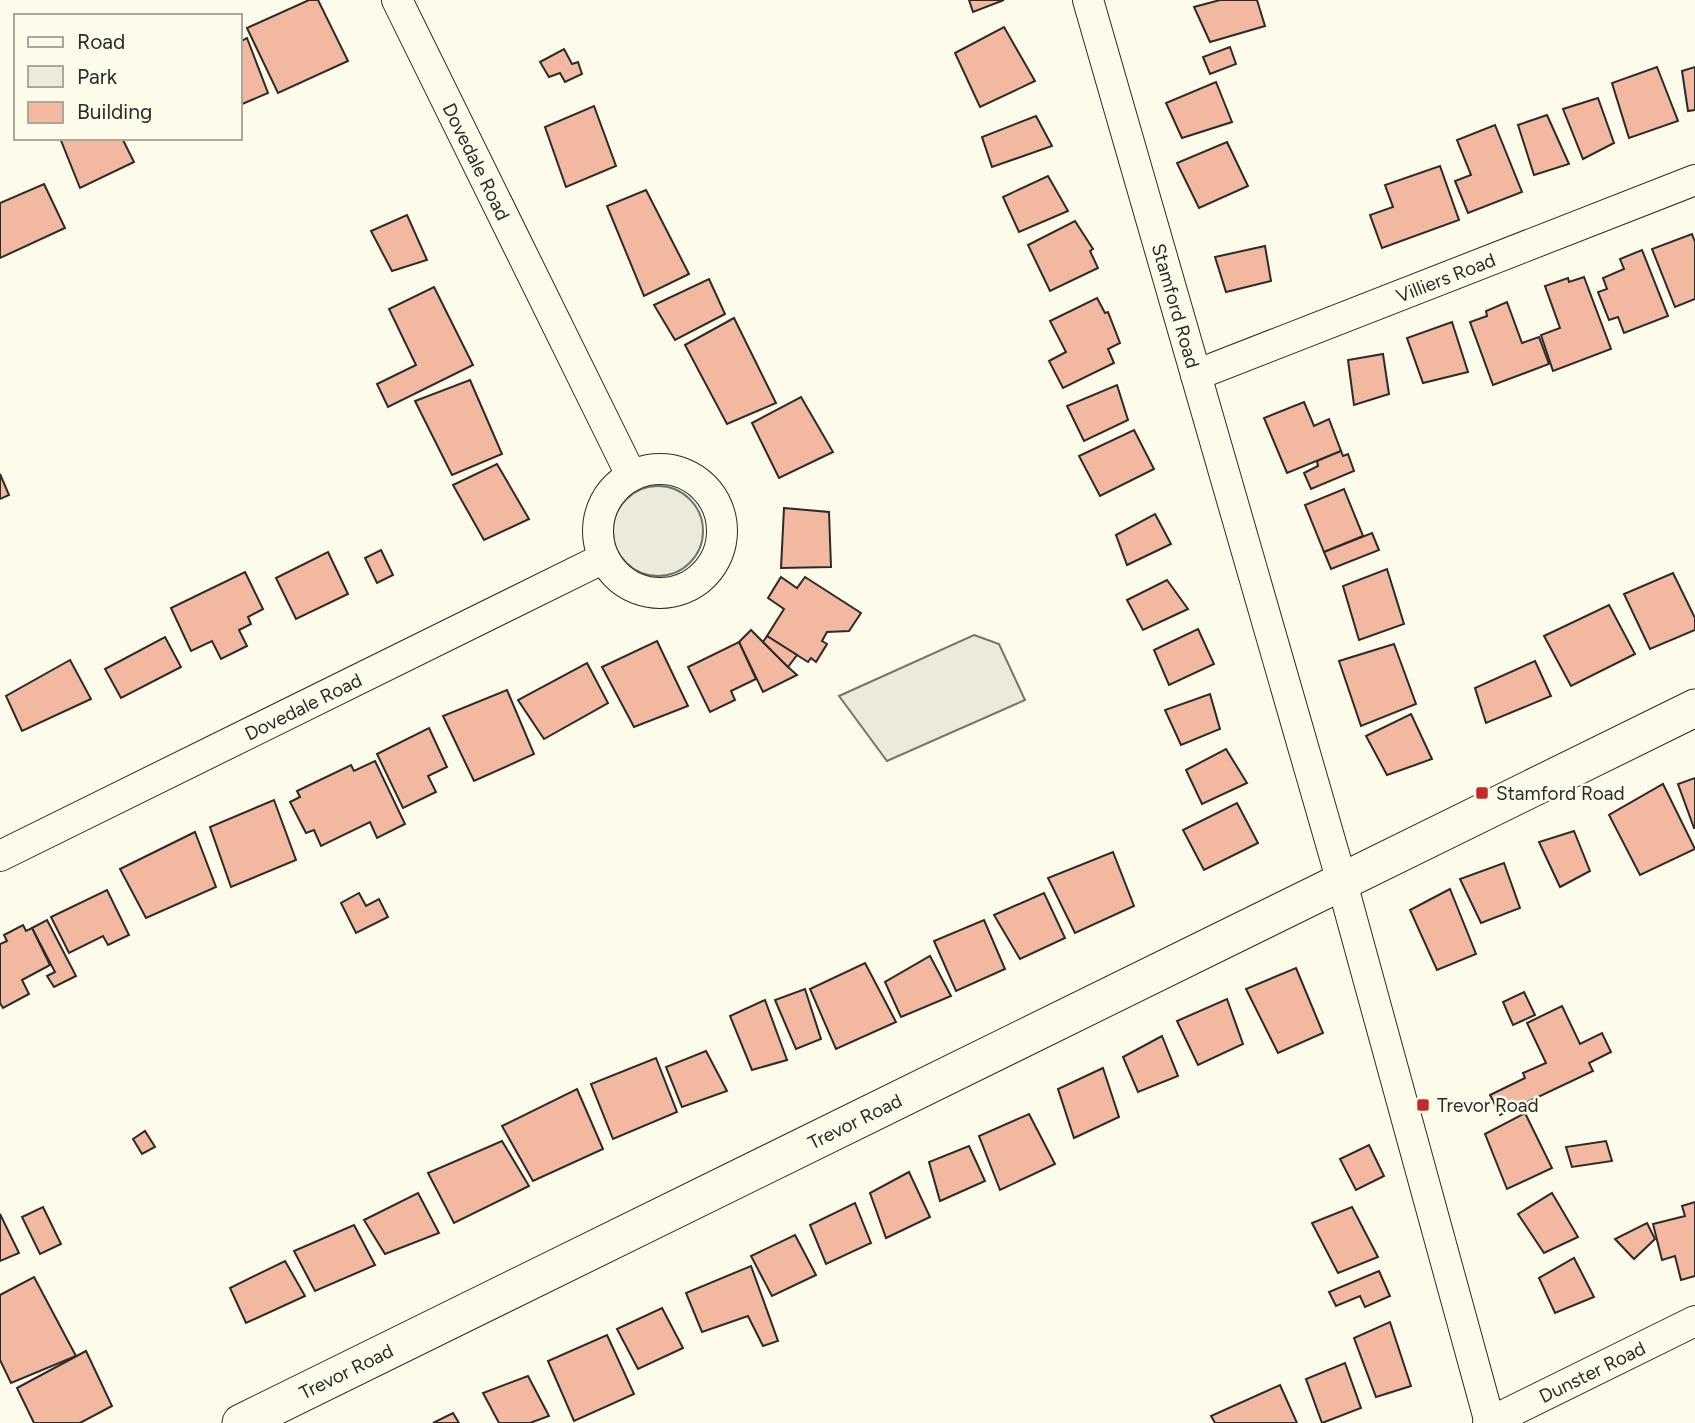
<svg xmlns="http://www.w3.org/2000/svg" width="1695" height="1423" viewBox="0 0 1695 1423" font-family="Figtree,sans-serif">
<style>
.green{fill:#ecebdb;stroke:#74746e;stroke-width:2}
.building{fill:#f2b8a0;stroke:#2b2b2b;stroke-width:2}
.lines{fill:none;stroke-linecap:round;stroke-linejoin:round}
.minor-casing{stroke:#2b2b2b;stroke-width:32}
.tertiary-casing{stroke:#2b2b2b;stroke-width:39}
.minor{stroke:#fdfbea;stroke-width:30}
.tertiary{stroke:#fdfbea;stroke-width:37}
.poi-dot{fill:#c62828;stroke:#fdfbea;stroke-width:2.5}
.labels{text-anchor:middle;stroke-width:5;stroke-linejoin:round;paint-order:stroke}
.street-label{font-size:19px;fill:#2b2b2b;stroke:#fdfbea}
.poi-label{font-size:19px;fill:#2b2b2b;stroke:#fdfbea;text-anchor:start}
</style>
<rect width="100%" height="100%" fill="#fdfbea"/>
<g class="green">
<circle cx="658" cy="531" r="45"/>
<path d="M974 635 999 644 1025 700 887 761 839 696Z"/>
</g>
<g class="building">
<path d="M309 0H318L348 61 278 93 247 28Z"/>
<path d="M969 0H1004L973 12Z"/>
<path d="M1220 0H1257L1265 26 1210 42 1194 7Z"/>
<path d="M1004 27 1035 81 980 107 955 53Z"/>
<path d="M247 38 268 93 240 105V42Z"/>
<path d="M1230 47 1236 64 1210 74 1203 57Z"/>
<path d="M564 49 572 64 578 62 582 74 565 82 560 73 549 77 540 62Z"/>
<path d="M1657 67 1678 121 1629 138 1612 83Z"/>
<path d="M1695 67V110L1688 111 1682 71Z"/>
<path d="M1216 82 1232 122 1182 138 1166 103Z"/>
<path d="M1598 98 1614 143 1583 159 1563 109Z"/>
<path d="M594 106 616 166 566 187 545 127Z"/>
<path d="M1547 115 1569 164 1534 175 1518 125Z"/>
<path d="M1036 116 1052 146 992 167 982 137Z"/>
<path d="M1495 125 1522 192 1468 213 1455 181 1471 175 1457 140Z"/>
<path d="M60 138H122L134 162 80 188Z"/>
<path d="M1227 142 1248 186 1199 208 1177 163Z"/>
<path d="M1440 166 1459 220 1382 248 1370 215 1393 207 1385 185Z"/>
<path d="M1048 176 1068 211 1019 232 1003 197Z"/>
<path d="M44 184 65 228 0 258V203Z"/>
<path d="M646 190 689 274 644 296 607 206Z"/>
<path d="M407 215 427 260 392 271 371 231Z"/>
<path d="M1075 221 1093 249 1090 251 1098 268 1050 291 1028 245Z"/>
<path d="M1692 234 1695 242V299L1675 307 1652 249Z"/>
<path d="M1265 246 1271 281 1226 292 1215 257Z"/>
<path d="M1642 250 1668 316 1624 333 1618 317 1609 320 1598 292 1607 289 1603 278 1624 269 1620 259Z"/>
<path d="M1584 277 1611 349 1553 371 1541 335 1560 328 1545 286 1568 278 1569 282Z"/>
<path d="M709 279 725 314 675 340 654 305Z"/>
<path d="M434 287 473 365 388 407 377 384 416 365 389 309Z"/>
<path d="M1097 298 1105 313 1108 312 1120 343 1108 349 1114 363 1063 388 1049 361 1066 352 1050 321Z"/>
<path d="M1507 302 1522 343 1539 337 1549 364 1493 385 1470 322 1487 316 1486 311Z"/>
<path d="M734 318 776 403 727 424 685 345Z"/>
<path d="M1452 322 1468 372 1423 383 1407 338Z"/>
<path d="M1383 354 1389 394 1354 405 1348 360Z"/>
<path d="M470 380 502 454 452 475 415 401Z"/>
<path d="M1117 385 1128 420 1084 441 1067 406Z"/>
<path d="M801 397 833 452 779 478 752 423Z"/>
<path d="M1304 402 1314 426 1329 419 1341 451 1287 473 1264 418Z"/>
<path d="M1134 430 1154 469 1100 496 1079 456Z"/>
<path d="M1341 451 1343 456 1348 454 1354 471 1311 489 1304 473 1318 466 1317 461Z"/>
<path d="M497 464 529 519 484 540 453 485Z"/>
<path d="M0 474 9 495 0 499Z"/>
<path d="M1344 489 1363 536 1324 552 1305 505Z"/>
<path d="M784 508 829 512 831 567 781 568Z"/>
<path d="M1155 514 1171 544 1127 565 1116 535Z"/>
<path d="M1372 533 1379 550 1331 569 1324 552Z"/>
<path d="M381 550 393 575 377 583 365 558Z"/>
<path d="M328 552 348 594 296 619 276 578Z"/>
<path d="M1387 569 1404 624 1359 640 1343 586Z"/>
<path d="M245 572 263 609 248 617 251 624 239 630 247 646 221 659 212 641 191 651 171 608Z"/>
<path d="M1673 573 1695 618V630L1650 649 1624 594Z"/>
<path d="M781 577 797 588 805 577 861 613 849 631 827 632 822 641 827 644 816 662 811 658 808 662 767 636 784 609 768 598Z"/>
<path d="M1167 580 1188 609 1143 630 1127 600Z"/>
<path d="M1609 605 1635 654 1571 686 1544 636Z"/>
<path d="M1198 629 1214 664 1169 685 1154 650Z"/>
<path d="M751 630 788 667 797 675 763 692 739 642Z"/>
<path d="M767 636 797 655 788 667 763 642Z"/>
<path d="M165 637 181 667 121 698 105 669Z"/>
<path d="M657 641 688 706 634 727 602 667Z"/>
<path d="M739 642 756 679 731 691 735 700 710 712 688 667Z"/>
<path d="M1394 644 1416 704 1361 726 1339 661Z"/>
<path d="M70 660 91 699 22 731 6 696Z"/>
<path d="M1535 661 1551 696 1486 723 1475 688Z"/>
<path d="M587 663 608 703 544 739 518 700Z"/>
<path d="M507 690 534 754 474 781 443 716Z"/>
<path d="M1210 694 1220 729 1181 745 1165 710Z"/>
<path d="M1411 714 1432 759 1387 775 1366 736Z"/>
<path d="M429 728 447 767 428 776 436 792 403 808 377 754Z"/>
<path d="M1226 749 1247 783 1202 804 1186 770Z"/>
<path d="M375 761 405 824 377 838 370 822 321 846 314 830 306 833 290 802 300 797 297 791 351 765 354 771Z"/>
<path d="M1695 778V828H1694L1678 784Z"/>
<path d="M1663 784 1695 849 1640 875 1609 815Z"/>
<path d="M274 800 296 860 231 887 210 827Z"/>
<path d="M1237 803 1258 843 1204 870 1183 830Z"/>
<path d="M1574 831 1590 871 1560 887 1539 842Z"/>
<path d="M195 832 216 887 146 918 120 869Z"/>
<path d="M1113 852 1134 906 1075 933 1048 878Z"/>
<path d="M1504 863 1520 908 1481 923 1460 879Z"/>
<path d="M1450 889 1476 954 1437 970 1410 910Z"/>
<path d="M107 890 129 935 108 945 103 936 69 953 51 917Z"/>
<path d="M359 893 366 906 379 899 388 917 356 933 341 903Z"/>
<path d="M1044 893 1065 938 1020 959 994 915Z"/>
<path d="M47 920 76 976 54 987 47 976 55 972 32 928Z"/>
<path d="M984 920 1005 969 956 991 934 941Z"/>
<path d="M23 925 26 931 32 928 50 965 22 980 29 994 3 1008 0 1003V944L7 941 4 935Z"/>
<path d="M930 956 951 996 901 1017 885 982Z"/>
<path d="M865 963 896 1022 836 1049 810 989Z"/>
<path d="M1296 968 1323 1033 1278 1053 1246 989Z"/>
<path d="M805 989 821 1039 796 1049 775 1000Z"/>
<path d="M1524 992 1535 1015 1513 1025 1503 1002Z"/>
<path d="M1227 999 1243 1044 1198 1065 1177 1021Z"/>
<path d="M765 1000 787 1060 752 1070 730 1016Z"/>
<path d="M1562 1006 1580 1044 1602 1033 1611 1052 1589 1063 1593 1071 1500 1115 1490 1095 1525 1078 1523 1073 1546 1063 1527 1023Z"/>
<path d="M1162 1036 1178 1076 1138 1092 1123 1057Z"/>
<path d="M706 1051 727 1091 682 1107 666 1067Z"/>
<path d="M656 1058 677 1112 613 1139 591 1084Z"/>
<path d="M1103 1068 1119 1117 1074 1138 1058 1089Z"/>
<path d="M577 1089 603 1149 533 1181 502 1126Z"/>
<path d="M1525 1113 1552 1168 1507 1189 1485 1134Z"/>
<path d="M1029 1114 1055 1164 1000 1190 979 1136Z"/>
<path d="M145 1131 155 1147 142 1154 133 1139Z"/>
<path d="M502 1141 529 1186 454 1223 428 1173Z"/>
<path d="M1606 1141 1612 1161 1572 1167 1566 1147Z"/>
<path d="M1369 1145 1384 1176 1356 1190 1340 1159Z"/>
<path d="M969 1146 985 1181 940 1201 929 1162Z"/>
<path d="M909 1172 930 1217 886 1238 870 1193Z"/>
<path d="M418 1193 439 1233 385 1254 364 1220Z"/>
<path d="M1552 1193 1578 1237 1544 1253 1518 1214Z"/>
<path d="M1695 1202V1276L1681 1280 1675 1256 1662 1260 1653 1224 1685 1216 1682 1206Z"/>
<path d="M855 1203 871 1243 826 1264 810 1225Z"/>
<path d="M43 1207 61 1244 40 1254 22 1217Z"/>
<path d="M1352 1207 1378 1257 1338 1273 1312 1223Z"/>
<path d="M0 1214 19 1253 0 1261Z"/>
<path d="M1647 1223 1655 1239 1634 1259 1615 1239Z"/>
<path d="M354 1225 375 1265 315 1291 294 1251Z"/>
<path d="M795 1235 816 1275 772 1296 751 1256Z"/>
<path d="M1574 1258 1594 1297 1555 1313 1539 1278Z"/>
<path d="M285 1261 305 1296 246 1323 230 1288Z"/>
<path d="M751 1266 778 1341 763 1346 748 1316 702 1332 686 1293Z"/>
<path d="M1379 1271 1390 1296 1365 1307 1360 1296 1336 1306 1329 1292Z"/>
<path d="M34 1277 76 1356 11 1383 0 1360V1295Z"/>
<path d="M662 1308 683 1348 638 1369 617 1329Z"/>
<path d="M1390 1322 1411 1386 1376 1397 1354 1338Z"/>
<path d="M607 1335 634 1394 574 1421 548 1361Z"/>
<path d="M86 1351 112 1406 80 1423H34L17 1388Z"/>
<path d="M1345 1363 1361 1408 1322 1423 1306 1379Z"/>
<path d="M528 1376 549 1416 530 1423H499L483 1393Z"/>
<path d="M1280 1385 1297 1423H1215L1211 1416Z"/>
<path d="M453 1413 459 1423H433Z"/>
</g>
<g class="lines">
<defs>
<g id="minor">
<path id="s1" d="M397 0 631 475"/>
<path id="s2" d="M1088 0 1336 861 1490 1423"/>
<path id="s3" d="M1196 375 1695 180"/>
<circle cx="660" cy="531" r="62"/>
<path id="s4" d="M0 856 604 558"/>
<path id="s5" d="M1488 1423 1695 1321"/>
</g>
<g id="tertiary">
<path id="s6" d="M241 1423 1695 708"/>
</g>
</defs>
<use href="#minor" class="minor-casing"/>
<use href="#tertiary" class="tertiary-casing"/>
<use href="#minor" class="minor"/>
<use href="#tertiary" class="tertiary"/>
</g>
<g class="poi-dot">
<rect x="1475" y="786" width="14" height="14" rx="3.5"/>
<rect x="1416" y="1098" width="14" height="14" rx="3.5"/>
</g>
<g class="labels">
<g class="street-label">
<text dy="7" stroke="none"><textPath href="#s1" startOffset="180">Dovedale Road</textPath></text>
<text dy="7" stroke="none"><textPath href="#s3" startOffset="268">Villiers Road</textPath></text>
<text dy="7" stroke="none"><textPath href="#s2" startOffset="318">Stamford Road</textPath></text>
<text dy="7" stroke="none"><textPath href="#s4" startOffset="338">Dovedale Road</textPath></text>
<text dy="7" stroke="none"><textPath href="#s6" startOffset="684">Trevor Road</textPath></text>
<text dy="7" stroke="none"><textPath href="#s6" startOffset="117">Trevor Road</textPath></text>
<text dy="7" stroke="none"><textPath href="#s5" startOffset="116">Dunster Road</textPath></text>
</g>
<g class="poi-label">
<text x="1496" y="800">Stamford Road</text>
<text x="1437" y="1112">Trevor Road</text>
</g>
</g>
<rect x="14" y="14" width="228" height="126" fill="#fdfbea" stroke="#a9a89e" stroke-width="2"/>
<rect x="28" y="37" width="35" height="10" fill="#fdfbea" stroke="#a9a89e" stroke-width="2"/>
<text x="77" y="49" font-size="21" fill="#2b2b2b">Road</text>
<rect x="28" y="66" width="35" height="21" fill="#ecebdb" stroke="#a9a89e" stroke-width="2"/>
<text x="77" y="84" font-size="21" fill="#2b2b2b">Park</text>
<rect x="28" y="102" width="35" height="21" fill="#f2b8a0" stroke="#a9a89e" stroke-width="2"/>
<text x="77" y="119" font-size="21" fill="#2b2b2b">Building</text>
</svg>
